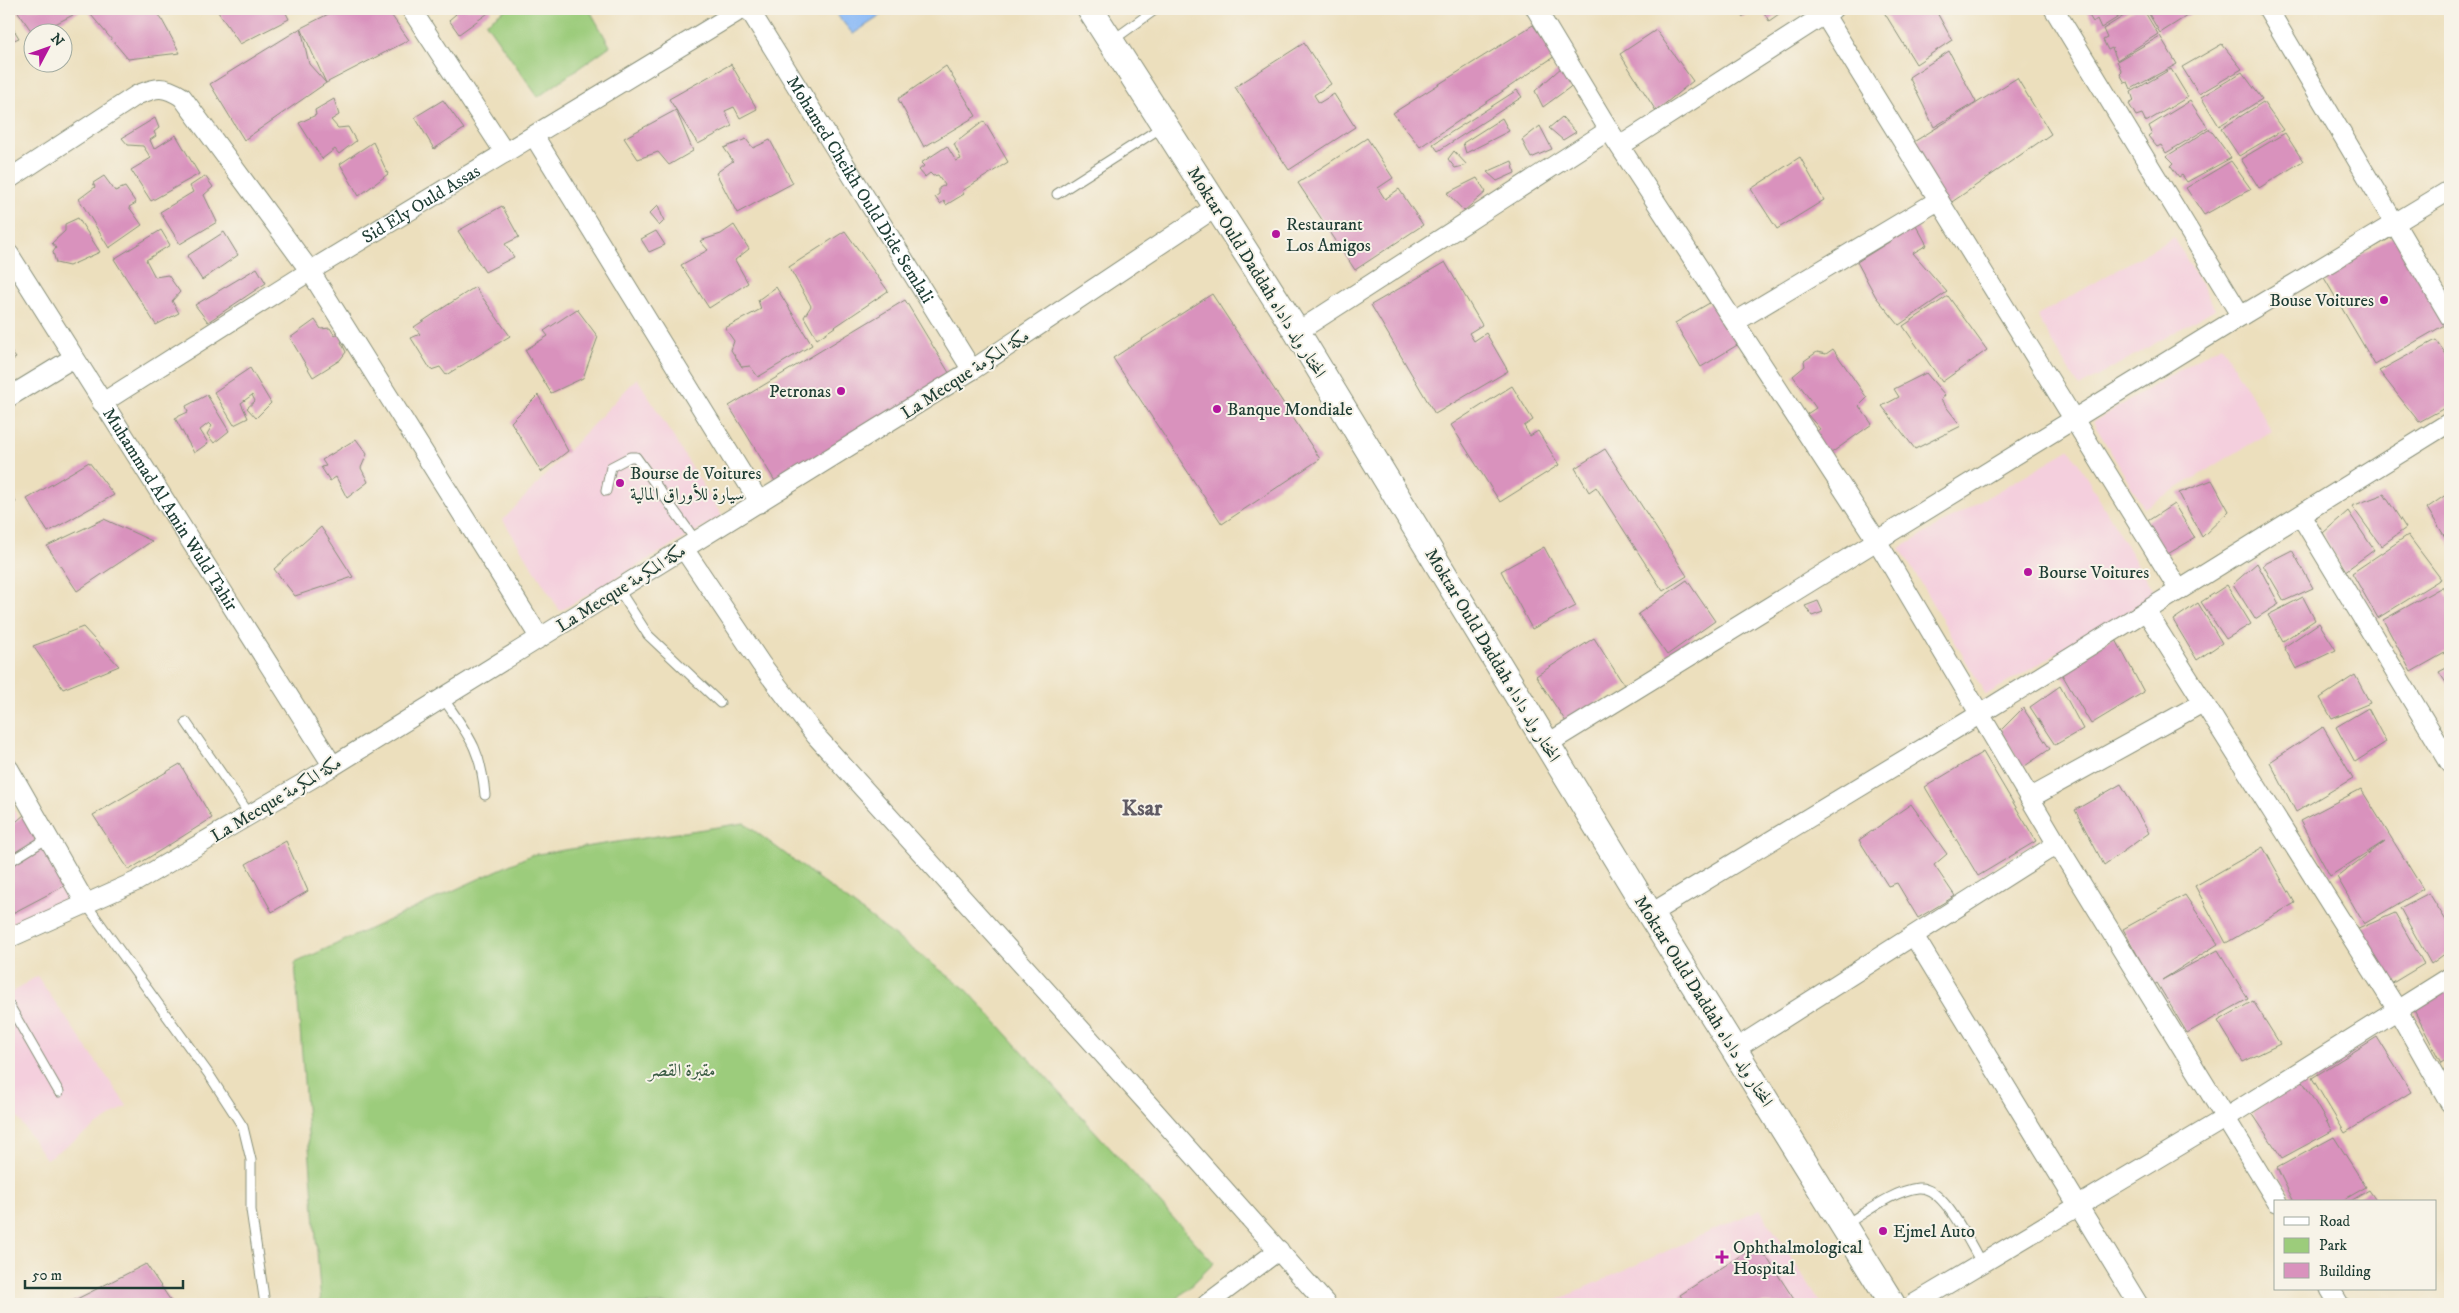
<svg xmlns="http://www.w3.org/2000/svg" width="2459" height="1313" viewBox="0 0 2459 1313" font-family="'IM FELL DW Pica',Amiri,serif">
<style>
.built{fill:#f4cfdd}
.green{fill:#9ccc7b;stroke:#5e8458}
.water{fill:#8bbaf6;stroke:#557c95}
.building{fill:#d992bd}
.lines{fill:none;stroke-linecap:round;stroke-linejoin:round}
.lane-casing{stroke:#868e78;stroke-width:11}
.street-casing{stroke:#868e78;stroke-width:21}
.secondary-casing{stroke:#868e78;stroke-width:28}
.lane{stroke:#fff;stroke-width:9}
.street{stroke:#fff;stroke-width:19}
.secondary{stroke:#fff;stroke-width:26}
.poi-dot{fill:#b5179e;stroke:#f7f3e8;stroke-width:2}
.labels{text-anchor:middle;stroke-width:4;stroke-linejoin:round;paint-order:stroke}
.street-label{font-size:18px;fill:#1f3d34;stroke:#f7f3e8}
.poi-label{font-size:18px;fill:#1f3d34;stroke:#f7f3e8;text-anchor:start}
.park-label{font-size:18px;fill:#385a42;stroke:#f7f3e8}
.district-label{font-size:22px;font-weight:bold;fill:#605b64;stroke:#f7f3e8}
</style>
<rect width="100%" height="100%" fill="#f7f3e8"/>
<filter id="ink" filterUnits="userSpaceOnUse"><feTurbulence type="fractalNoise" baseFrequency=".02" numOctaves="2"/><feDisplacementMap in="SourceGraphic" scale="10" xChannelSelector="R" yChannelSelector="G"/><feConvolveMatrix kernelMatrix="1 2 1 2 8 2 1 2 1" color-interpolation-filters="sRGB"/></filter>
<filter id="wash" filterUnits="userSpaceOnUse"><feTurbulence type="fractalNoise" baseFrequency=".0096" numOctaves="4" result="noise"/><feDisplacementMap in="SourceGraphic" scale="20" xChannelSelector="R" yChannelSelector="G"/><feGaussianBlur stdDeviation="1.12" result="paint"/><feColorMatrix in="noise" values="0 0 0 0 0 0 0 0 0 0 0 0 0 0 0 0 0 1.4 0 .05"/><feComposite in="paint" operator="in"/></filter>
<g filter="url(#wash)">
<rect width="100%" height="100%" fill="#ecdfbd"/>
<g class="built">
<path d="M2174 237 2215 309 2079 387 2037 316Z"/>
<path d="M2221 345 2272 431 2144 508 2093 422Z"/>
<path d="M637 378 722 516 560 611 503 520Z"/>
<path d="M2070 449 2156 596 1986 695 1900 548Z"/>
<path d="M9 803 69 898 9 924Z"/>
<path d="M37 976 127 1106 46 1159 9 1105V994Z"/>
<path d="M1760 1209 1821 1304H1549Z"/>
</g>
<g class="green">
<path d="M506 9H589L610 46 538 97 486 23Z"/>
<path d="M744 823 967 990 1214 1263 1172 1304H321L295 963 531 855Z"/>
</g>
<path class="water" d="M832 9H891L853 34Z"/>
<g id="blocks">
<g class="building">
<path d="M16 9H85L39 32H32Z"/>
<path d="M86 9H156L180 53 128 59Z"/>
<path d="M216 9H284L289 19 240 44Z"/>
<path d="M338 9H387L409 40 326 83 244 140 210 84 301 28 309 64 326 83 301 28Z"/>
<path d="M453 9H490L491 11 459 34 449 20 456 14Z"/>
<path d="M1737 9H1755L1742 17Z"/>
<path d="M1762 9H1786L1769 21Z"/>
<path d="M1882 9H1935L1952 40 1916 64Z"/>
<path d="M2085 9H2131L2101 28 2097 19 2093 22Z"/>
<path d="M2135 9H2143L2158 34 2117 60 2112 48 2108 50 2103 40 2107 38 2103 29Z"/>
<path d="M2146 9H2198L2160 33Z"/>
<path d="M9 22 19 38 9 42Z"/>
<path d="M1533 25 1555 56 1420 147 1393 113Z"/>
<path d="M1656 30 1693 81 1656 111 1620 54Z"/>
<path d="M2160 36 2177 64 2131 89 2128 82 2125 83 2120 74 2122 72 2117 61Z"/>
<path d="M1304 43 1331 84 1314 95 1319 103 1334 94 1355 127 1289 170 1235 87Z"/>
<path d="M2222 44 2242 69 2199 94 2182 67Z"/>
<path d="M1949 51 1976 102 1934 127 1909 77Z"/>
<path d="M731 64 757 109 740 118 734 107 725 111 732 126 698 144 669 99Z"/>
<path d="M946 66 976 116 924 147 898 99Z"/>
<path d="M1562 67 1573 85 1543 107 1535 91Z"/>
<path d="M2171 69 2188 97 2146 122 2142 114 2136 116 2129 104 2134 101 2131 92Z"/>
<path d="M2242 72 2262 99 2219 126 2201 97Z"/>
<path d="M2017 78 2051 134 1946 206 1912 143Z"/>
<path d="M1517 90 1522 97 1438 151 1433 144Z"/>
<path d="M334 99 339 115 331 120 338 128 348 127 356 141 339 154 335 149 322 159 299 123 316 115 315 110Z"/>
<path d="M443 100 464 129 434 149 415 117Z"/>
<path d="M2190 101 2208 128 2166 153 2161 145 2157 147 2148 136 2152 133 2149 126Z"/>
<path d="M2263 102 2283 130 2239 156 2221 129Z"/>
<path d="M676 110 693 151 669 165 658 152 638 159 624 138Z"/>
<path d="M1562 117 1576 132 1563 140 1549 128Z"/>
<path d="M155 118 159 128 154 132 156 136 150 140 154 149 176 135 199 174 151 201 131 170 151 158 143 146 128 145 122 138Z"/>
<path d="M1502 118 1509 131 1466 153 1463 143Z"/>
<path d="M984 121 1008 162 962 191 964 194 946 205 944 201 940 204 935 197 939 194V188L945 185 938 175 933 176 930 173 925 177 919 170 924 166 921 163 947 146 956 161 961 159 954 144Z"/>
<path d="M1540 126 1552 149 1531 158 1522 140Z"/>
<path d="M2210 129 2231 158 2187 182 2182 175 2179 177 2171 166 2174 163 2167 156Z"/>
<path d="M2285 133 2303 161 2259 188 2241 159Z"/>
<path d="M1367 138 1393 178 1378 188 1385 199 1399 189 1423 225 1355 270 1298 183Z"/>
<path d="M746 139 753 148 770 140 793 183 737 213 716 173 733 161 724 148Z"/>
<path d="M373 142 388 174 359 196 340 164Z"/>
<path d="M1454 151 1467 165 1455 168 1448 159Z"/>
<path d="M1800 157 1824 200 1777 229 1751 189Z"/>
<path d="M1512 161 1515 173 1497 181 1487 172Z"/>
<path d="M2231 161 2251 189 2204 215 2186 188Z"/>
<path d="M104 176 115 191 125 187 136 203 129 207 142 225 109 248 79 199 95 187 93 183Z"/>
<path d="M205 176 213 187 204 195 217 222 180 244 160 212 193 192 190 186Z"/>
<path d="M1477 178 1486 192 1464 211 1447 193Z"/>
<path d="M658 205 664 221 659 226 649 214Z"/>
<path d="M502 206 519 237 505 244 514 257 485 272 458 231Z"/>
<path d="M78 218 100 252 69 266 56 263 53 252 56 248 52 243 65 231V224Z"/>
<path d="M734 225 749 249 735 260 748 283 709 308 681 265 708 250 700 241 721 234Z"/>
<path d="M1916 225 1927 245 1913 253 1947 292 1899 325 1876 297 1857 262Z"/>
<path d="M161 230 170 245 146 260 155 277 168 275 180 292 172 301 179 313 156 325 114 259Z"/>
<path d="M656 231 665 245 649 252 641 239Z"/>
<path d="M845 231 888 291 817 339 804 317 811 306 789 267Z"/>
<path d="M224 232 238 255 202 280 187 256Z"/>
<path d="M2394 236 2446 324 2375 365 2323 276Z"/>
<path d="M1445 262 1482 325 1469 333 1474 341 1486 333 1508 371 1435 414 1371 305Z"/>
<path d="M257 268 266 283 208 322 195 305Z"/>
<path d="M475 287 510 336 446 375 440 367 431 370 411 338 420 334 414 327Z"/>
<path d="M776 287 812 345 758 377 750 366 742 367 731 350 734 341 725 328 761 309 758 300Z"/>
<path d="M1212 294 1320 459 1222 524 1113 358Z"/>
<path d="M1948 296 1987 350 1942 382 1903 326Z"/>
<path d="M905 300 951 376 778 486 729 406Z"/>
<path d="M1713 301 1739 344 1701 367 1675 323Z"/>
<path d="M577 309 598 337 583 378 551 393 525 350 548 336 544 331Z"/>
<path d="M315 320 321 329 330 328 335 336 342 331 347 337 341 342 346 352 340 360 313 377 290 338Z"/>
<path d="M2436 340 2450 360V405L2419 422 2379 371Z"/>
<path d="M9 349 16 358 9 362Z"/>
<path d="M1833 349 1867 398 1859 406 1872 424 1827 456 1813 433 1820 429 1807 414 1816 408 1793 376 1805 366 1804 361 1817 352 1826 354Z"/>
<path d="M250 368 271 403 256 418 247 408 255 401 252 395 241 403 248 418 234 425 214 392Z"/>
<path d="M1926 373 1945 395 1941 400 1961 426 1915 449 1882 406 1899 397 1894 389Z"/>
<path d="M1512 386 1533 420 1524 426 1530 436 1538 431 1559 465 1500 502 1451 425Z"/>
<path d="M207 395 229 431 214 443 207 434 212 426 209 423 200 430 208 443 194 453 175 418 188 412 186 406Z"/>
<path d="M538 395 568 451 541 472 511 422Z"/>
<path d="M356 439 367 454 361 468 368 482 347 498 336 477 330 481 321 467 326 466 322 460Z"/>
<path d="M1605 449 1687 576 1663 591 1596 487 1589 492 1575 468Z"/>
<path d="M89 462 114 495 48 532 27 499Z"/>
<path d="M2212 480 2229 511 2202 537 2179 493Z"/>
<path d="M2450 492V545L2427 508Z"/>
<path d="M9 493 16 502 9 507Z"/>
<path d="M2384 494 2406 528 2381 546 2352 506Z"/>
<path d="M2174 504 2195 538 2166 555 2146 522Z"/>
<path d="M2348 511 2374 550 2344 572 2323 533Z"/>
<path d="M104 519 152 541 77 591 47 546Z"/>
<path d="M321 527 353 577 295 596 274 569Z"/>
<path d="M2408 535 2441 579 2378 618 2352 573Z"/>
<path d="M1544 547 1576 606 1532 629 1501 571Z"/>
<path d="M2292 550 2313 588 2284 601 2263 565Z"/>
<path d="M2257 563 2279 604 2255 619 2233 584Z"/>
<path d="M1687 580 1715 621 1667 655 1638 614Z"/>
<path d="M2227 585 2251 624 2226 639 2201 602Z"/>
<path d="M2442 587 2450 600V650L2411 672 2383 620Z"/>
<path d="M2303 597 2315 620 2283 641 2268 615Z"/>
<path d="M1818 601 1823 612 1812 616 1805 606Z"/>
<path d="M2198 603 2222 643 2197 660 2173 620Z"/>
<path d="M2319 623 2336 650 2296 669 2284 647Z"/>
<path d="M83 627 119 666 63 689 33 646Z"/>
<path d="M2114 636 2144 692 2091 724 2060 671Z"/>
<path d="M1594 638 1624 685 1566 722 1536 676Z"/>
<path d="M2450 666V689L2439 672Z"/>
<path d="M2355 675 2370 703 2332 719 2320 698Z"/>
<path d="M2060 686 2083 729 2055 745 2030 707Z"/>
<path d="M2023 708 2050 749 2022 768 2001 730Z"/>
<path d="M2368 708 2386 742 2355 762 2336 727Z"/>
<path d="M2323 727 2353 778 2296 812 2270 762Z"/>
<path d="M1983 752 2036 841 1978 876 1925 787Z"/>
<path d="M180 764 212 818 129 870 93 815Z"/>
<path d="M2121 784 2149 833 2104 865 2075 810Z"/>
<path d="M2361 789 2423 889 2364 924 2337 877 2385 841 2330 876 2300 821Z"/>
<path d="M1911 804 1947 854 1934 865 1955 896 1918 918 1897 883 1888 886 1859 840Z"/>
<path d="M25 814 66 885 9 915V828Z"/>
<path d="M286 841 308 891 272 912 246 864Z"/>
<path d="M2263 847 2295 903 2226 943 2195 886Z"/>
<path d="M2429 893 2450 927V950L2431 964 2400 908Z"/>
<path d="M2185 895 2218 944 2162 980 2218 950 2248 999 2187 1033 2157 983 2154 985 2123 929Z"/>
<path d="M2395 913 2424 964 2391 984 2356 930Z"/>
<path d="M2450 988V1057L2441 1063 2414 1010Z"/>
<path d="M2253 1001 2280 1044 2243 1062 2218 1021Z"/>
<path d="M2377 1037 2411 1092 2345 1133 2312 1078Z"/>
<path d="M2302 1080 2332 1131 2282 1158 2252 1113Z"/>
<path d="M2334 1137 2366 1187 2340 1202H2294L2277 1168Z"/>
<path d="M2369 1190 2377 1202H2349Z"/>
<path d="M1758 1244 1797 1304H1686L1680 1295Z"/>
<path d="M146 1264 173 1304H67Z"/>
</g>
</g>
</g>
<g filter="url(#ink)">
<use href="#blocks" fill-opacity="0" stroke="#868e78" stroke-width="1"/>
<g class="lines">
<defs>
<g id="lane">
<path d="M1113 40 1156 9"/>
<path d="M1057 194 1162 127"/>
<path d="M606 491 611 467 630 457H636L696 541"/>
<path d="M619 590 648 635 720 703"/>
<path d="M443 698C468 735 481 748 485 795"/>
<path d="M186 722 250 815"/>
<path d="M9 862 48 838"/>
<path d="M86 904 208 1073 243 1127 251 1160V1210L265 1304"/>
<path d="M9 1005 59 1092"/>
<path d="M1846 1224C1867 1212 1893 1191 1918 1188 1944 1185 1970 1245 1982 1264"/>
</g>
<g id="street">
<path d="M411 9 505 153"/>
<path id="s1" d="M749 9 972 370"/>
<path d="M1536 9 1609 130 1877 541 2057 844 2277 1202"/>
<path d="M1821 9 2179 590"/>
<path d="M2054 9 2241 316"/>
<path d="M2268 9 2450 317"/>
<path d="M534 136 760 503"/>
<path d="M1620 146 1833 9"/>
<path d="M9 179 137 95C157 87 163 85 182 97L310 271 540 638"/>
<path id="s2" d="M9 254 333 766"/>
<path d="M1735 322 1939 200"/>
<path d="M1297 332 1609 130"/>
<path d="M9 397 73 358"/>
<path id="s3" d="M102 403 310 271 742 9"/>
<path d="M2301 516 2450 763"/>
<path d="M684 549 761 664 816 736 1149 1105 1326 1304"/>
<path d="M2146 611 2398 1011 2450 1103"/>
<path d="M1547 744 2241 316 2450 190"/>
<path d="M9 769 86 904"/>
<path d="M2030 798 2202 703"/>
<path d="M1650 914 1980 714 2450 422"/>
<path d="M1914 936 2138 1304"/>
<path d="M9 938 137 881 333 766 972 370 1216 207"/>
<path d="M1735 1049 2057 844"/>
<path d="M2330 1289 2339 1304"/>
<path d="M1207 1304 1279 1250"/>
<path d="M1914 1304 2227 1117 2450 977"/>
</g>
<path id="secondary" d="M1090 9 1297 332 1650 914 1892 1304"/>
</defs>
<use href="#lane" class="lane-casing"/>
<use href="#street" class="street-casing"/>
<use href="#secondary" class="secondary-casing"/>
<use href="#lane" class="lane"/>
<use href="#street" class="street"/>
<use href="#secondary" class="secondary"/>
</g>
</g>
<g class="poi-dot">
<circle cx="1276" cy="234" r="5"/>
<circle cx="2384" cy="300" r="5"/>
<circle cx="841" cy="391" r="5"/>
<circle cx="1217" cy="409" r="5"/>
<circle cx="620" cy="483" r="5"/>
<circle cx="2028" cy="572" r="5"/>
<circle cx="1883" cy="1231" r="5"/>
<path d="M1719.5 1249.5h5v5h5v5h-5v5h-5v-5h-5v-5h5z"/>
</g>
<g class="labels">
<g class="street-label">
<text dy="6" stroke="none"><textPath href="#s1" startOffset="212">Mohamed Cheikh Ould Dide Semlali</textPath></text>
<text dy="6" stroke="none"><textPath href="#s3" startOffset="376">Sid Ely Ould Assas</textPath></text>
<text transform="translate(1257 272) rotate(58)" y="6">Moktar Ould Daddah المختار ولد داداه</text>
<text transform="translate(965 374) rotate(-33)" y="6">La Mecque مكة المكرمة</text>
<text dy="6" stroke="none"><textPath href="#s2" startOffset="302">Muhammad Al Amin Wuld Tahir</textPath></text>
<text transform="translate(621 588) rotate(-32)" y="6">La Mecque مكة المكرمة</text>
<text transform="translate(1493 655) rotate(59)" y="6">Moktar Ould Daddah المختار ولد داداه</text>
<text transform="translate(276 799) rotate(-31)" y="6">La Mecque مكة المكرمة</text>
<text transform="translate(1704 1001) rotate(58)" y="6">Moktar Ould Daddah المختار ولد داداه</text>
</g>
<g class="poi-label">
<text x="1286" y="230">Restaurant<tspan x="1286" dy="21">Los Amigos</tspan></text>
<text x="2374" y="306" text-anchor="end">Bouse Voitures</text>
<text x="831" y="397" text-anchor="end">Petronas</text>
<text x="1227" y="415">Banque Mondiale</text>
<text x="630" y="479">Bourse de Voitures<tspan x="630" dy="21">سيارة للأوراق المالية</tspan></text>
<text x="2038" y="578">Bourse Voitures</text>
<text x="1893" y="1237">Ejmel Auto</text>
<text x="1733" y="1253">Ophthalmological<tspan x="1733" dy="21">Hospital</tspan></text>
</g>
<g class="park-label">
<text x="682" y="1076">مقبرة القصر</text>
</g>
<g class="district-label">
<text x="1142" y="815">Ksar</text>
</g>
</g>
<rect width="2459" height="1313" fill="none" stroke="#f7f3e8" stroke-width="30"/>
<rect x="2274" y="1200" width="162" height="90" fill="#f7f3e8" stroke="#a1aaa0"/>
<rect x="2284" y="1217" width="25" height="8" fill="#ffffff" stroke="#a1aaa0"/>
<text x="2319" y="1226" font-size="15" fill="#1f3d34">Road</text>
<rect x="2284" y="1238" width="25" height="15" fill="#9ccc7b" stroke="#a1aaa0"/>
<text x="2319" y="1250" font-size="15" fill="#1f3d34">Park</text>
<rect x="2284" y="1263" width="25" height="15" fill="#d992bd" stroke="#a1aaa0"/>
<text x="2319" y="1276" font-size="15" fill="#1f3d34">Building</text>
<g transform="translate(48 48) rotate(49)"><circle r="24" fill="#f7f3e8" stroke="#a1aaa0"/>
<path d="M0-4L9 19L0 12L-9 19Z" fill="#b5179e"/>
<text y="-8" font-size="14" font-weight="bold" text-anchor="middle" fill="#1f3d34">N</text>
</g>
<path d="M25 1280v8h158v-8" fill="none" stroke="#1f3d34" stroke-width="2.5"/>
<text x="32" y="1280" font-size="15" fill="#1f3d34" stroke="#f7f3e8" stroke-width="4" paint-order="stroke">50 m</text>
</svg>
